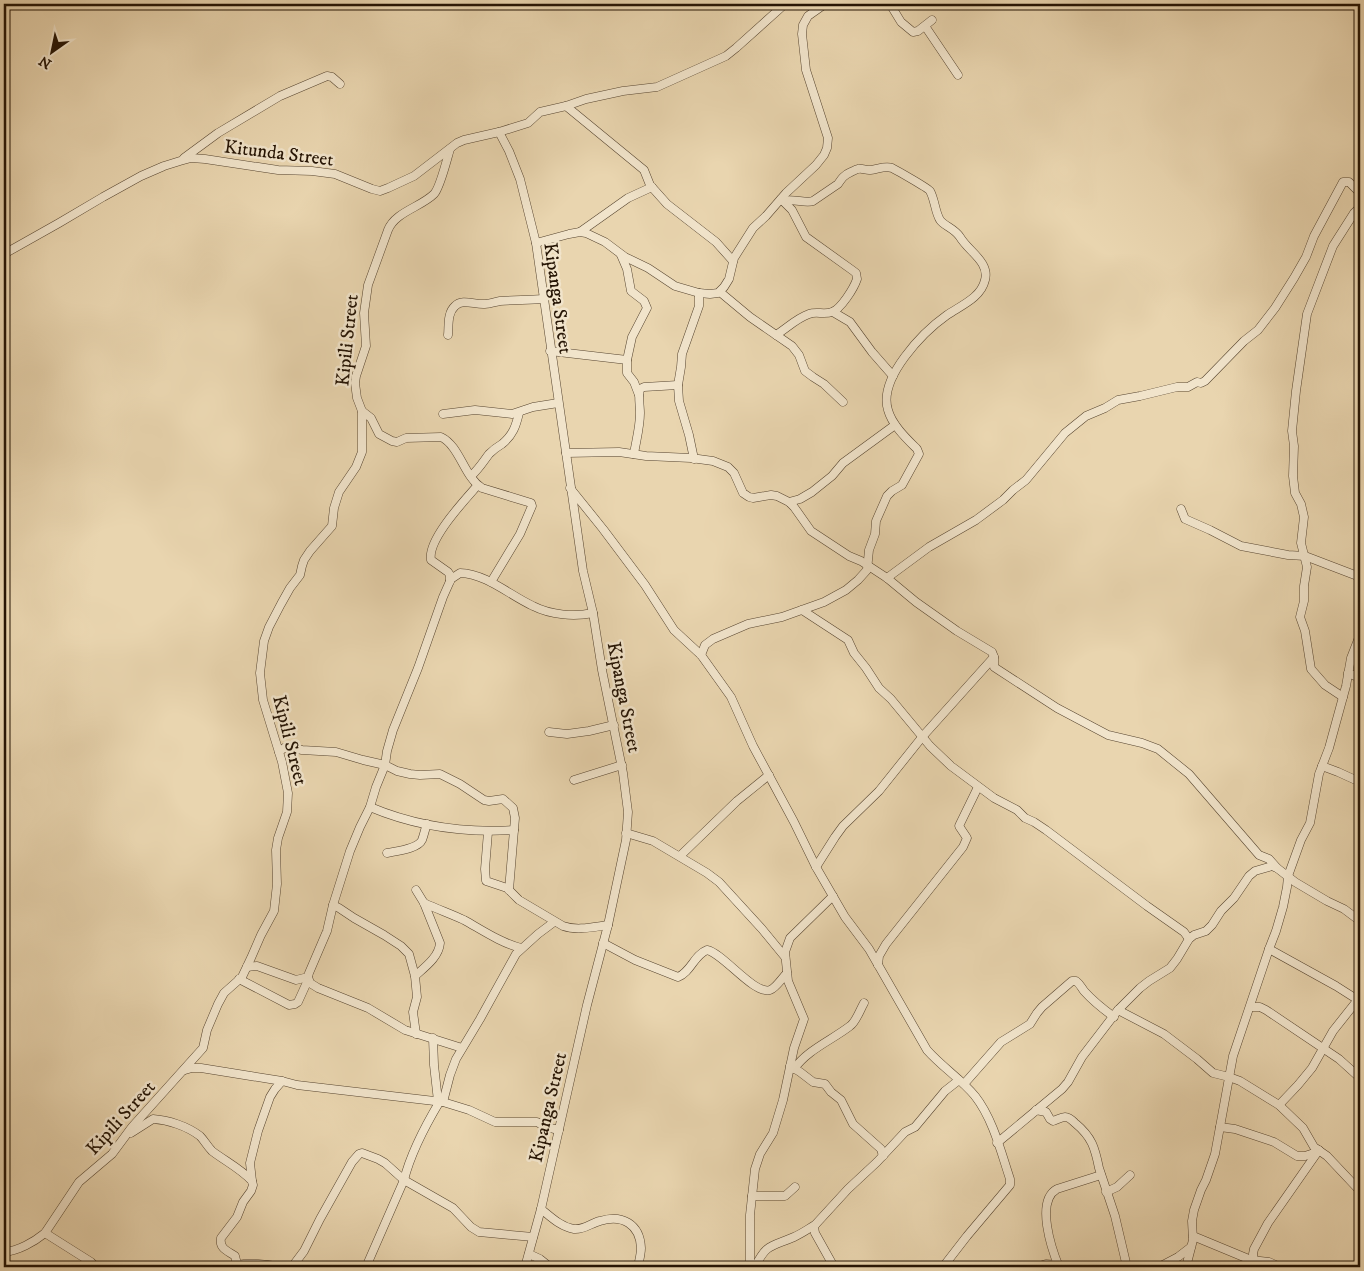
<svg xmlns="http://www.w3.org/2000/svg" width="1364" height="1271" viewBox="0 0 1364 1271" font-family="'IM FELL DW Pica',serif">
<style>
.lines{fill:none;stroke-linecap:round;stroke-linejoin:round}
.street-casing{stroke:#56442f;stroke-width:9}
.street{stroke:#f1e4cb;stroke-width:8}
.labels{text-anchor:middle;stroke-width:5;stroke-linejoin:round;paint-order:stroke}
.street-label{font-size:19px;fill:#251404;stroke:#f1e4cb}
</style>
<rect width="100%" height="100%" fill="#e9d5af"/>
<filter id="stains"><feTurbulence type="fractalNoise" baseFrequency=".004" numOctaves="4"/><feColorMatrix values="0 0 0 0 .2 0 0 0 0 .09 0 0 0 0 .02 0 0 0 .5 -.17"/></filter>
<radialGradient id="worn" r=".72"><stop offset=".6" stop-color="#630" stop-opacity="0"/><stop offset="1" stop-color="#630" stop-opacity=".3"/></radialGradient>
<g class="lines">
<defs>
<g id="street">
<path d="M890 4 901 22 913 32 918 31 932 20"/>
<path d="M917 4H925"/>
<path d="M925 26 958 75"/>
<path d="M566 106 644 170 650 185 667 204 716 242 733 261"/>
<path d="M499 132 509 151 520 179 536 243 583 571 593 613 602 670 623 773 628 812 626 840 608 925 587 1005 541 1209 525 1267"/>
<path d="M184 158 218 133 280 96 327 76 332 77 340 84"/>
<path d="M580 232 628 198 652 187"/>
<path d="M536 243 569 234 580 232 586 233 605 242 625 257 648 268 675 286 699 293 710 294 718 293 724 287 729 279 734 258 753 228 766 216 786 193 816 165 824 155 827 148 828 138 806 70 802 34 803 25 808 16 825 4"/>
<path d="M4 254 59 223 103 197 141 176 164 166 180 161 191 158 205 159 278 170 312 171 335 174 372 189 380 191 388 188 414 176 457 143 464 140 499 132 528 123 540 112 566 106 586 99 623 91 657 87 726 56 736 48 785 4"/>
<path d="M621 255 627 269 631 291 644 301 647 308 632 337 627 360V373L634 382 639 395"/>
<path d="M720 292 750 317 792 346 799 355 805 371 813 377 824 384 843 402"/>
<path d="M833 312 850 322 872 352 893 376"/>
<path d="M448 335C449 326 447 313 455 306 462 298 475 305 485 304 490 304 495 302 500 301 514 300 528 300 543 299"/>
<path d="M776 335C787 328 797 318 809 314 816 311 824 315 832 312 841 309 854 288 857 279L856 273 852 270 806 237 792 210 781 199"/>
<path d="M550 351 627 360"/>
<path d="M362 411 371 418 379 434 392 441 397 442 406 438 441 437C460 446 464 477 482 488L531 503 532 506 520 534 491 582"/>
<path d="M443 414 475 410 512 414 533 407 558 403"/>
<path d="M566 453 619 452 646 456 691 458 713 461 728 467 734 473 743 493 749 497 753 498 771 495 777 496 789 502 794 507 811 531 849 556 861 561 887 578 916 602 957 631 992 652 994 657V667L997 669 1057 708 1108 735 1142 743 1158 749 1189 774 1259 855 1269 859 1277 868"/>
<path d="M634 454C636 441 640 427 640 413 640 406 638 395 640 389L644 387 678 385"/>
<path d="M694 459 689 435 679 401 678 385 681 367 682 354 699 306V293"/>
<path d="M471 476C479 469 483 462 489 454 493 450 497 447 502 444 513 435 516 426 519 413"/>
<path d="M570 488 603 529 645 585 674 630 701 655 731 697 753 746 794 822 816 867 845 917 869 949 927 1050C942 1067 961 1079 975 1096 993 1119 1001 1152 1010 1179V1185L967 1236 943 1267"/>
<path d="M789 502 800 499 812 492 832 476 843 463 895 425"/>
<path d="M1181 509 1185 519 1210 530 1241 546 1288 555 1305 556 1360 577"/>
<path d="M887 578 929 547 976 520 1003 500 1013 490 1026 480 1065 433 1086 416 1105 408 1118 400 1140 396 1177 387H1188L1197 382 1201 383 1205 381 1244 341 1258 330 1275 308 1294 278 1306 257 1314 236 1343 182H1349L1360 193"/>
<path d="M450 581V575L448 572 431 560C427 540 464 501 477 486"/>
<path d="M802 610 848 640 854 653 866 668 879 688 891 699 930 746 951 766 994 798 1017 810 1025 818 1034 822 1046 830 1147 906 1184 932 1189 939"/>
<path d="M701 655 705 645 713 639 748 624 782 617 824 602 846 590 858 580 867 570 869 550 875 534 876 521 887 496 892 491 902 485 919 454 917 449C907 439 892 425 888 410 878 378 923 332 947 315 960 306 981 298 985 280 990 262 968 251 960 237 954 228 944 226 940 220 935 212 935 200 930 191 928 188 896 170 892 168 885 165 876 170 869 170 865 170 862 168 858 169 857 169 853 171 851 172 844 175 842 178 838 184 835 186 816 199 813 201 806 204 793 198 783 201"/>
<path d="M1348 673 1360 678"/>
<path d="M1343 697 1325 685 1311 669 1305 631 1300 617 1304 601V586L1307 567 1301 543 1304 517 1301 504 1295 493 1293 476 1294 446 1292 431 1296 391 1307 314 1333 246 1354 213 1360 207"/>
<path d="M549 732 567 734 589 731 614 725"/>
<path d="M279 752 284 748 289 747 302 750 336 752 363 760 385 765 397 771 410 774 420 775 440 774 460 784 484 800 489 801 503 799 513 808 515 818 509 890"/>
<path d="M1322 766 1338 772 1360 782"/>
<path d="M574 780 622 765"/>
<path d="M370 807C415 826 466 833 514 830"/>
<path d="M488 832 485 869 486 881 507 888 519 900 563 926C577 931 593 927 608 925"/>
<path d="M626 833 653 841 707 873 719 882 762 929 785 957"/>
<path d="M387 853C396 851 418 849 422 840 424 835 425 829 427 824"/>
<path d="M680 856 737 801 769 775"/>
<path d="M816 867 835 837 843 826 879 791 923 736 994 657"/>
<path d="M424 903C437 909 451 914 464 920 482 930 501 943 521 948"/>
<path d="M333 905 339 908 354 918 384 935 401 946 409 954 415 976 417 997 413 1012 416 1034"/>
<path d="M603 943 635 960 678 977C691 972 694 955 707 950 723 953 754 995 770 990 776 988 782 978 787 973"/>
<path d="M1269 949 1336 986 1358 1000"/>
<path d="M878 965 879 956 886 944 963 847 967 838 959 826 978 787"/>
<path d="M247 967 257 966 296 980 308 977"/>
<path d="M415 976C425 967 439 957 440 943L424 903 416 890"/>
<path d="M239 979 289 1005 295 1004 298 1002 308 980"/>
<path d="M1251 1007H1260L1266 1010 1339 1059 1360 1078"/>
<path d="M1118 1010 1164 1034 1197 1059 1213 1073 1229 1077 1240 1081 1279 1105 1303 1128 1314 1147 1327 1156 1360 1191"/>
<path d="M433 1038 434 1065 438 1101"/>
<path d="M462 1048 405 1030 368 1008 318 988 310 983 308 977 309 973 327 931 333 905 350 851 360 827 370 807 376 787 385 765 387 751 393 730 418 668 443 597 451 579 460 573C487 574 509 595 533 606 551 615 574 617 593 613"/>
<path d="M790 1066 800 1072 813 1082 825 1084 831 1092 841 1100 853 1124 881 1149 883 1156"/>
<path d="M794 1069C807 1050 832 1040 850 1026 856 1022 860 1010 864 1003"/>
<path d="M185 1070 192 1068H201L282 1081 297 1085 443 1102 469 1110 495 1122H537L546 1127 559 1130"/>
<path d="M964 1084 1001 1042 1030 1024 1037 1013 1042 1007 1072 981H1076C1080 984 1081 987 1084 991 1093 1001 1103 1009 1114 1017"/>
<path d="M443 1102 450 1075 456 1059 480 1019 516 954 538 934 554 922"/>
<path d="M1279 1105 1298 1085 1312 1068 1333 1031 1360 997"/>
<path d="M1036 1110 1046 1112 1050 1119 1053 1121C1057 1120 1061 1117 1065 1117 1069 1117 1072 1120 1075 1123 1092 1137 1095 1148 1099 1168L1115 1216 1127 1267"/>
<path d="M1220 1127 1235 1129 1274 1142 1297 1156H1305L1317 1152"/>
<path d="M131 1133 153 1119C168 1120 187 1126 200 1136 204 1140 207 1146 212 1151 225 1161 241 1169 252 1181L253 1185 251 1191 243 1202 237 1217 221 1238C219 1249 228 1251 235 1256L237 1264"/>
<path d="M997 1143 1062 1089 1068 1082 1082 1057 1118 1010 1140 988 1149 981 1170 968 1177 959 1189 939 1194 935 1206 931 1212 925 1221 911 1234 898 1249 876 1255 871 1272 866 1277 868 1295 882 1327 901 1344 909 1360 921"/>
<path d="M252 1181 250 1163 258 1131 270 1097 275 1089 282 1081"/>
<path d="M1106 1192 1117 1187 1130 1175"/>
<path d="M752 1196H785L795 1187"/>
<path d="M541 1209C551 1217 561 1227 574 1229 584 1230 591 1223 600 1221 622 1214 640 1224 641 1248 641 1254 639 1261 638 1267"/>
<path d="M45 1233 91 1262 96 1267"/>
<path d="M1193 1236 1251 1260 1269 1262 1280 1267"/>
<path d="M4 1252C18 1251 34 1242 45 1233L79 1182 112 1154 132 1127 203 1048 207 1030 218 1004 224 993 242 977 251 958 261 935 274 911 277 884 276 850 278 838 287 812 288 793 282 762 263 700 260 673 264 641 269 627 281 604 290 588 300 575 302 566 304 560 310 551 332 526 334 508 339 492 356 467 362 452V411L357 398 355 383 356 376 366 346 364 313 368 285 388 230C395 212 421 207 434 194 440 188 447 159 450 149"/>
<path d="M529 1254 540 1259 550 1267"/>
<path d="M1254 1261 1253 1254 1254 1249 1268 1223 1319 1150"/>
<path d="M233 1267C242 1260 274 1266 285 1267"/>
<path d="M292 1267 304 1251 320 1219 352 1162 359 1154 362 1153 378 1159 385 1163 404 1180 453 1208 471 1227 479 1232 533 1237"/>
<path d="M366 1267 404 1180C411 1152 425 1126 440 1101"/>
<path d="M750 1267V1215L755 1169 760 1154 773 1133 783 1100 794 1048 804 1019 788 981 785 952 790 938 833 896"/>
<path d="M755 1267C767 1243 771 1247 794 1237 801 1234 808 1229 815 1225"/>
<path d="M834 1267 815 1233 814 1227 815 1225 848 1189 877 1162 905 1132 915 1127 945 1091 959 1080"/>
<path d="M1037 1267 1046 1264 1058 1265"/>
<path d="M1059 1267C1052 1250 1035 1201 1057 1189L1101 1175"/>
<path d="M1159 1267 1178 1257 1191 1247"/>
<path d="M1186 1267 1193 1240 1192 1221 1194 1210 1201 1190 1206 1180 1215 1154 1233 1056 1269 949 1276 931 1283 907 1287 887 1288 876 1301 840 1310 823 1319 774 1329 748 1346 686 1351 658 1360 635"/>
</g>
</defs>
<use href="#street" class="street-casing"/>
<use href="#street" class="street"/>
</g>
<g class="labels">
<g class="street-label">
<text transform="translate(279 152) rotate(7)" y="7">Kitunda Street</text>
<text transform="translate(559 298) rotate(82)" y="7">Kipanga Street</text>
<text transform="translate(346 340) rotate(-84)" y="7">Kipili Street</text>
<text transform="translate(625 697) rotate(79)" y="7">Kipanga Street</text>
<text transform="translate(291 740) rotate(76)" y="7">Kipili Street</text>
<text transform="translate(547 1107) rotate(-77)" y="7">Kipanga Street</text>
<text transform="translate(120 1117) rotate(-48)" y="7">Kipili Street</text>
</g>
</g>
<rect width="1364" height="1271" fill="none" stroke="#e9d5af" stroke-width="20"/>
<rect x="5" y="5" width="1354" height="1261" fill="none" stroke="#251404" stroke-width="2.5"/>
<rect x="10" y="10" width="1344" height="1251" fill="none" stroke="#251404"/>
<g transform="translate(52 52) rotate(213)" stroke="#f1e4cb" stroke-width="4" paint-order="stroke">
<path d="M0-4L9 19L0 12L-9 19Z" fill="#251404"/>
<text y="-8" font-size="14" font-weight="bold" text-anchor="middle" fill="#251404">N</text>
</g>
<rect width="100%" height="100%" filter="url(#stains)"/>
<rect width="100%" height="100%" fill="url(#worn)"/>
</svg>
